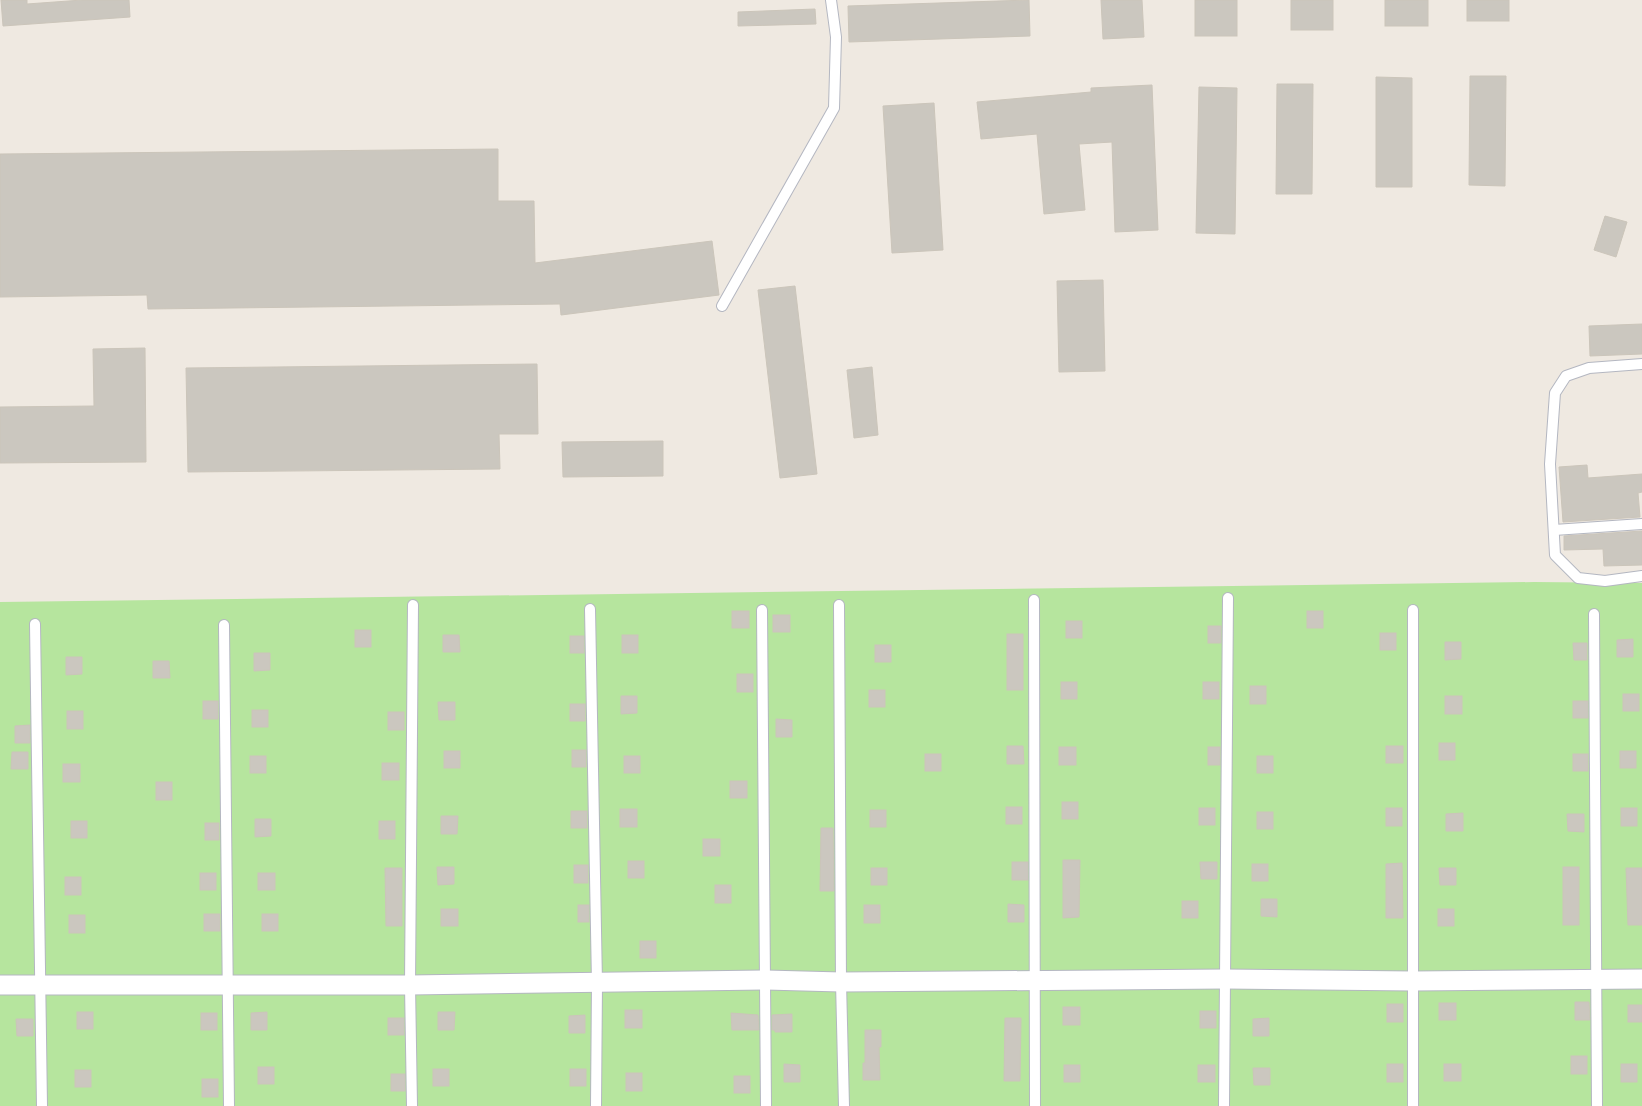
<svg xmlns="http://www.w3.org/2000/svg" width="1642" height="1106" viewBox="0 0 1642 1106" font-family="'Fira Sans Condensed',sans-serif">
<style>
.green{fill:#b6e59e}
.building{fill:#cbc7bf;stroke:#cbc5ba}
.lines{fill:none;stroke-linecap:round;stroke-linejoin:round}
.service-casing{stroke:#b4b7c1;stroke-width:12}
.minor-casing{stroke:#b4b7c1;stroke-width:21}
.service{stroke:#fff;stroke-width:10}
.minor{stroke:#fff;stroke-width:19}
</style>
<rect width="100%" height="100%" fill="#efe9e1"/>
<path class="green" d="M1534 582 1642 583V1106H0V602Z"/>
<g class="building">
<path d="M1 0H27V4L82 0H129L130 17 3 26Z"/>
<path d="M1029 0 1030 36 849 42 848 6Z"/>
<path d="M1101 0H1142L1144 37 1103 39Z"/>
<rect x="1195" y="0" width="42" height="36"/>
<rect x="1291" y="0" width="42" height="30"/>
<rect x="1385" y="0" width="43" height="26"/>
<rect x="1467" y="0" width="42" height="21"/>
<path d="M815 9 816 24 738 26V12Z"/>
<path d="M1470 76H1506L1505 186 1469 185Z"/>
<path d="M1376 77 1412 78V187H1376Z"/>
<path d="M1277 84H1313L1312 194H1276Z"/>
<path d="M1152 85 1158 230 1115 232 1112 142 1079 144 1085 210 1044 214 1037 134 981 139 977 102 1091 92V88Z"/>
<path d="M1199 87 1237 88 1235 234 1196 233Z"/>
<path d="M934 103 943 250 892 253 883 106Z"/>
<path d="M498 149V201H534L535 263 712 241 719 295 561 315 560 304 148 309 147 295 0 297V154Z"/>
<path d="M1605 216 1627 222 1616 257 1594 250Z"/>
<path d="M1103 280 1105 371 1059 372 1057 281Z"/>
<path d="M795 286 817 474 780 478 758 290Z"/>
<path d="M1642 324V354L1590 356 1589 326Z"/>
<path d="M145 348 146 462 0 463V407L94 406 93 349Z"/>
<path d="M537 364 538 434H499L500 469 188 472 186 368Z"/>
<path d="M872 367 878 435 854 438 847 370Z"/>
<path d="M663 441V476L563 477 562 442Z"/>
<path d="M1587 465 1588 478 1642 474V492L1638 493 1640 517 1563 522 1559 467Z"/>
<path d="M1642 531V565L1604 566 1603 549 1564 550V536Z"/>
<rect x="732" y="611" width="17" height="17"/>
<rect x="1307" y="611" width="16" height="17"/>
<rect x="773" y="615" width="17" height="17"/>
<rect x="1066" y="621" width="16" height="17"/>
<rect x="1208" y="626" width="13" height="17"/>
<rect x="355" y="630" width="16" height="17"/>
<rect x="1380" y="633" width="16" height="17"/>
<rect x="1007" y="634" width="16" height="56"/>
<path d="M443 635H459L460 652H443Z"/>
<rect x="622" y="635" width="16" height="18"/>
<rect x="570" y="636" width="14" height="17"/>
<path d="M1633 639V657H1617V640Z"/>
<path d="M1445 642H1461V659L1445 660Z"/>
<path d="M1573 643H1587V660H1574Z"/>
<rect x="875" y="645" width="16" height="17"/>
<path d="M254 653H270V670L254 671Z"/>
<path d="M66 657H82V674L66 675Z"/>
<path d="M153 661H169L170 678H153Z"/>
<rect x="737" y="674" width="16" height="18"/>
<rect x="1061" y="682" width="16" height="17"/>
<rect x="1203" y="682" width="16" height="17"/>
<rect x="1250" y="686" width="16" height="18"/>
<rect x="869" y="690" width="16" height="17"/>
<rect x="1623" y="694" width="16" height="17"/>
<path d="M621 696H637V713L621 714Z"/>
<rect x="1445" y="696" width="17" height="18"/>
<rect x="203" y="701" width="15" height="18"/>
<rect x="1573" y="701" width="15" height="17"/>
<path d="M438 702H455V720H439Z"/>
<rect x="570" y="704" width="15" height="17"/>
<rect x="252" y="710" width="16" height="17"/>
<rect x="67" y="711" width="16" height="18"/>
<rect x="388" y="712" width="16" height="18"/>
<path d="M776 719 792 720V737H776Z"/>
<path d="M30 725V743H15V726Z"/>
<rect x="1439" y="743" width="16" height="17"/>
<path d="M1007 746H1023L1024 764H1007Z"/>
<rect x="1386" y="746" width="17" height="17"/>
<rect x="1059" y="747" width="17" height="18"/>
<rect x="1208" y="747" width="12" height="18"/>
<rect x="572" y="750" width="14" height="17"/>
<rect x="444" y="751" width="16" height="17"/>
<rect x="1620" y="751" width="16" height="17"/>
<path d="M12 752H28V769H11Z"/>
<rect x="925" y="754" width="16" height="17"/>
<rect x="1573" y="754" width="15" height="17"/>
<rect x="250" y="756" width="16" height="17"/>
<rect x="624" y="756" width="16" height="17"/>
<rect x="1257" y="756" width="16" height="17"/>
<rect x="382" y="763" width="17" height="17"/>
<rect x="63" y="764" width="17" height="18"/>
<rect x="730" y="781" width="17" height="17"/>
<rect x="156" y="782" width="16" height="18"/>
<rect x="1062" y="802" width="16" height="17"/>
<rect x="1006" y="807" width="16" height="17"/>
<rect x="1199" y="808" width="16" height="17"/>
<rect x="1386" y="808" width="16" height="18"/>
<rect x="1621" y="808" width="16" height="18"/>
<rect x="620" y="809" width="17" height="18"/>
<rect x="870" y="810" width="16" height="17"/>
<rect x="571" y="811" width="16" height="17"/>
<rect x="1257" y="812" width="16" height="17"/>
<path d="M1463 813V831H1446V814Z"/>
<path d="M1567 814H1584V832L1568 831Z"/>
<path d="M441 816H458L457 834H441Z"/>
<path d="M255 819H271V836L255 837Z"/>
<rect x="71" y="821" width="16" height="17"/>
<rect x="379" y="821" width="16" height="18"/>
<rect x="205" y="823" width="14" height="17"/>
<path d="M821 828H833L834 891H820Z"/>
<rect x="703" y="839" width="17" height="17"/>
<path d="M1063 860H1080L1079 917 1063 918Z"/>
<rect x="628" y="861" width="16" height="17"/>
<rect x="1012" y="862" width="16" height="18"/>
<path d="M1200 862H1217V879H1201Z"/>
<path d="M1402 863 1403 918H1386V864Z"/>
<rect x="1252" y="864" width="16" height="17"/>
<rect x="574" y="865" width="14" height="18"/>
<path d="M437 867H454V884L438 885Z"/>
<rect x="1563" y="867" width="16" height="58"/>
<path d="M385 868H402V926H386Z"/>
<rect x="871" y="868" width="16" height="17"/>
<path d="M1439 868H1456V885H1440Z"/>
<path d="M1626 868H1642V925H1628Z"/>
<rect x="200" y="873" width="16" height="17"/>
<rect x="258" y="873" width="17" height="17"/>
<rect x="65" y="877" width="16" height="18"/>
<rect x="715" y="885" width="16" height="18"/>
<path d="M1261 899H1277V917L1261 916Z"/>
<rect x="1182" y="901" width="16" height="17"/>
<path d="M1008 904 1024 905V922H1008Z"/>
<rect x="578" y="905" width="11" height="17"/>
<rect x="864" y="905" width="16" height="18"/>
<rect x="441" y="909" width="17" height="17"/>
<rect x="1438" y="909" width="16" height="17"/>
<rect x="204" y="914" width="16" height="17"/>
<rect x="262" y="914" width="16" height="17"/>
<rect x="69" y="915" width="16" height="18"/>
<rect x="640" y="941" width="16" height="17"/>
<path d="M1575 1002H1589L1590 1020H1575Z"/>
<rect x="1439" y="1003" width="17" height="17"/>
<rect x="1387" y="1004" width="16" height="18"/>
<rect x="1628" y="1005" width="14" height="17"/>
<rect x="1063" y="1007" width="17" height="18"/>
<rect x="625" y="1010" width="17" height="18"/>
<rect x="1200" y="1011" width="16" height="17"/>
<rect x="77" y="1012" width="16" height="17"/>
<path d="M267 1012V1030H251V1013Z"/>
<path d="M438 1012H455L454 1030H438Z"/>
<rect x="201" y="1013" width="16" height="17"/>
<path d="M731 1013 758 1015 759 1030H732Z"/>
<path d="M792 1014V1032H775V1030H772V1015Z"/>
<path d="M585 1015V1033H569V1016Z"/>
<rect x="388" y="1018" width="16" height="17"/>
<path d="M1005 1018H1021L1020 1081H1004Z"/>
<path d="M1269 1018V1036H1253V1019Z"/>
<path d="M16 1019H33V1036H17Z"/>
<path d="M865 1030H881V1047H879L880 1080H863V1063H865Z"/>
<rect x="1571" y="1056" width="16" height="18"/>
<path d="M784 1064 800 1065V1082H784Z"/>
<rect x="1387" y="1064" width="16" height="18"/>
<rect x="1444" y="1064" width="17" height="17"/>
<rect x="1621" y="1064" width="16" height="18"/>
<rect x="1064" y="1065" width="16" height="17"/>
<rect x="1198" y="1065" width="17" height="17"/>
<rect x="258" y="1067" width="16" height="17"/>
<path d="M1253 1068H1270V1085H1254Z"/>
<rect x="433" y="1069" width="16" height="17"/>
<rect x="570" y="1069" width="16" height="17"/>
<rect x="75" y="1070" width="16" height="17"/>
<rect x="626" y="1073" width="16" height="18"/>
<rect x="391" y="1074" width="14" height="17"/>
<rect x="734" y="1076" width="16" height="17"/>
<rect x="202" y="1079" width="16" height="18"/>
</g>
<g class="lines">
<defs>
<g id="service">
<path d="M722 306 834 108 836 37 831 0"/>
<path d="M1642 364 1589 368 1566 376 1555 393 1550 464 1555 555 1578 578 1605 581 1642 576"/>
<path d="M1554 530 1642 524"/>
<path d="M1034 600 1035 1106"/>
<path d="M839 605 841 982 844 1106"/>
<path d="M590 609 597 983 596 1106"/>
<path d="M762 610 766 1106"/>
<path d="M1594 614 1597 1106"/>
<path d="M35 624 42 1106"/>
<path d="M224 625 229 1106"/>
<path d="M412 1106 410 985 413 605"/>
<path d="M1224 1106 1228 598"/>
<path d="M1413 1106V610"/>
</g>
<path id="minor" d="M0 985H410L766 980 841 982 1225 979 1413 981 1642 979"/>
</defs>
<use href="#service" class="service-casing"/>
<use href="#minor" class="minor-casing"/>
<use href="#service" class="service"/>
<use href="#minor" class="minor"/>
</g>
</svg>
